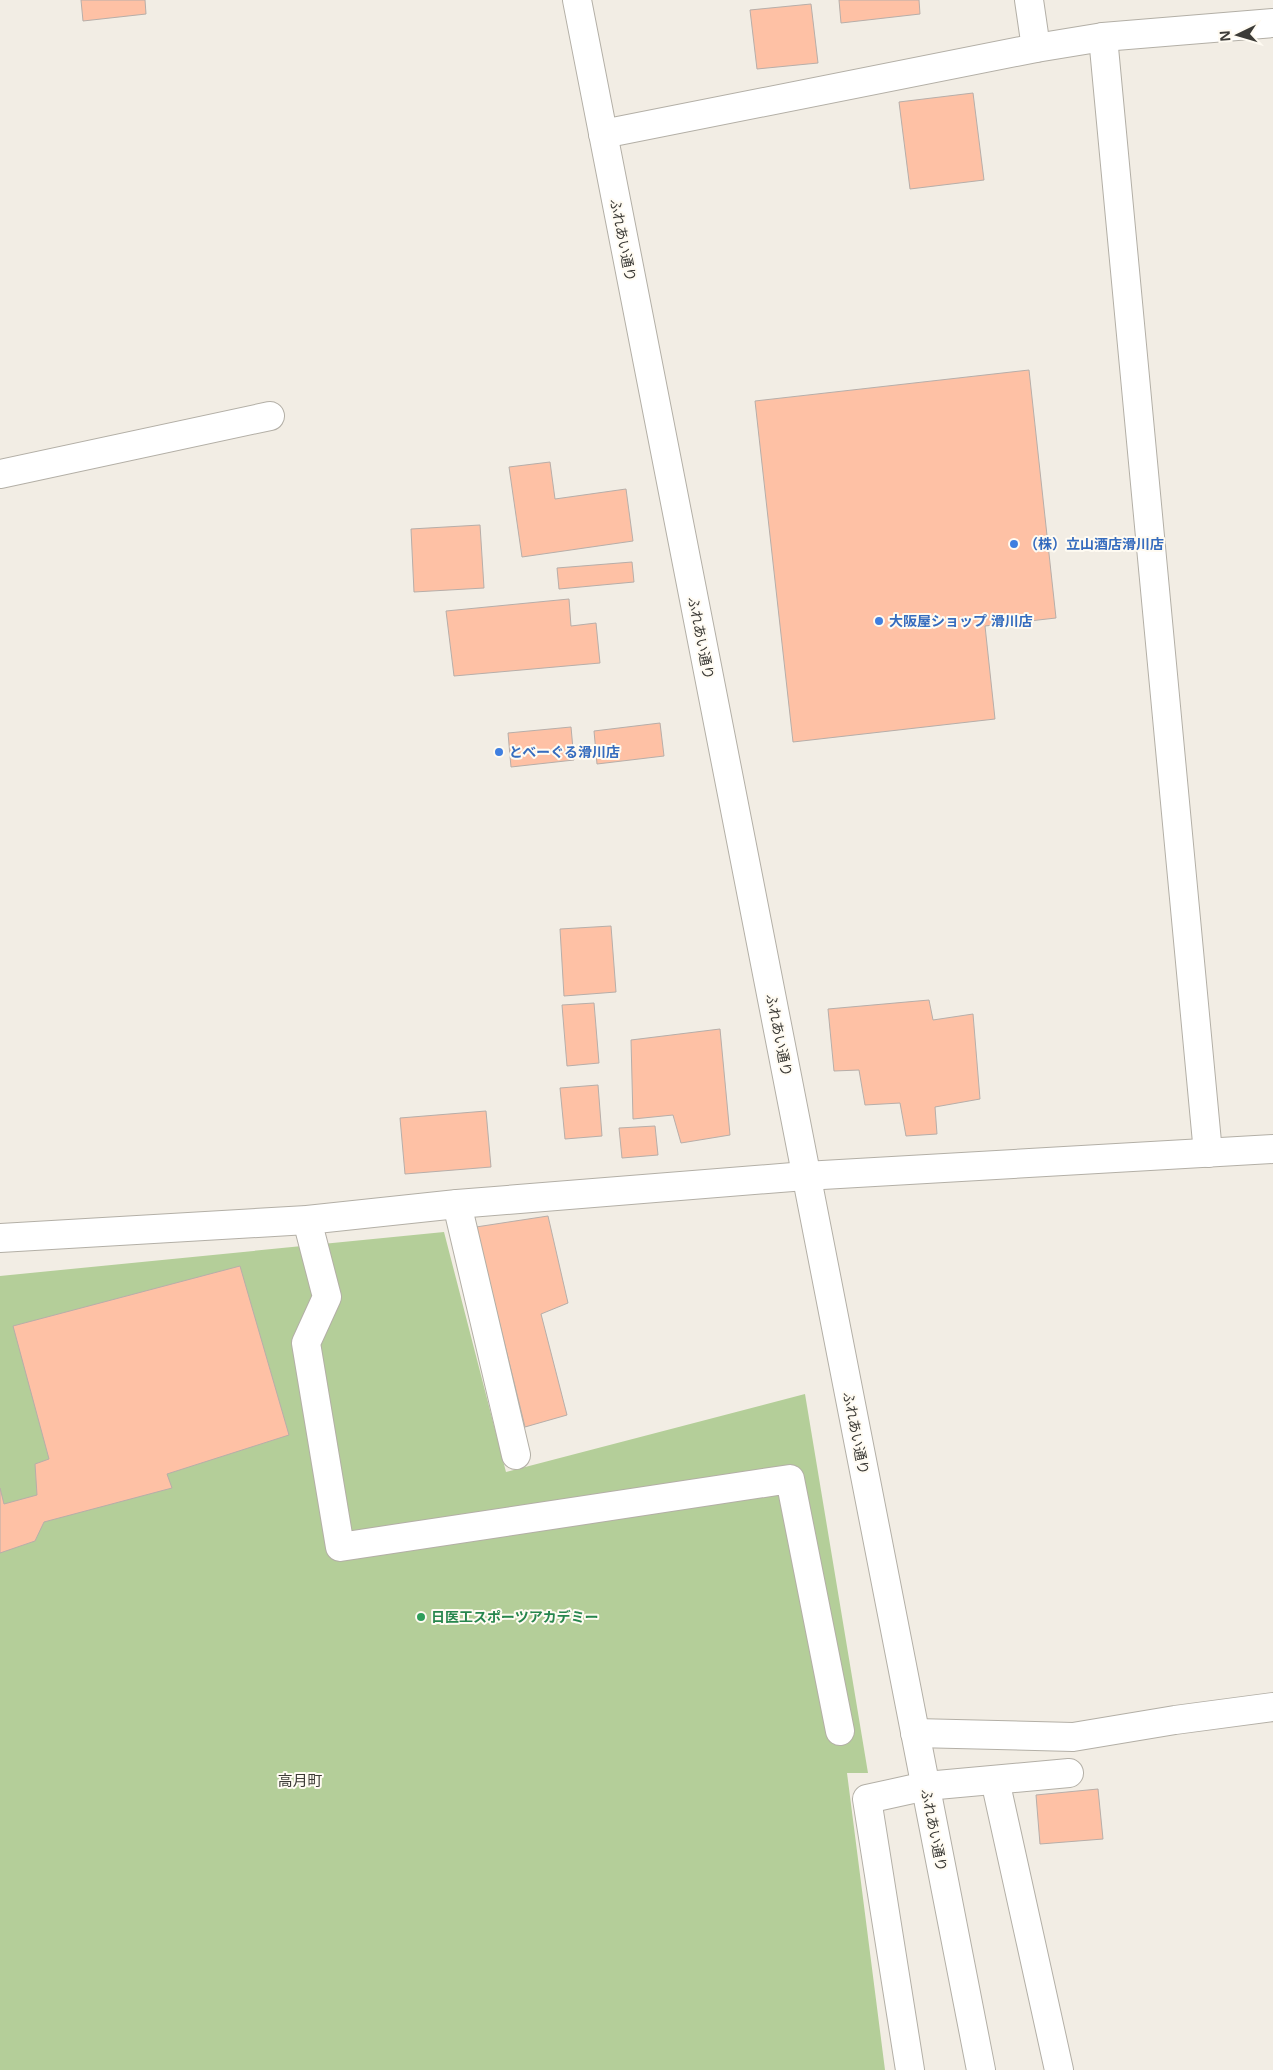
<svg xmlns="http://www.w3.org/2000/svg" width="1273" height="2070" viewBox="0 0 1273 2070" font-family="'Noto Sans','Noto Sans JP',sans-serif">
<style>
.green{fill:#b4ce99}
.building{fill:#fec1a5;stroke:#b7aea9}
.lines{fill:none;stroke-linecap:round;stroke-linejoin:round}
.minor-casing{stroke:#b3afa6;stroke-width:30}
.minor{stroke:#fff;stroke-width:28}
.shop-dot{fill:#3f7fe0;stroke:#fffbf2;stroke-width:2}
.leisure-dot{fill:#2e9e5b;stroke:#fffbf2;stroke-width:2}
.labels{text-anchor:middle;stroke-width:4;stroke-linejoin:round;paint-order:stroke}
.street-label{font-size:14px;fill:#3c3b37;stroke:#fffbf2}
.shop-label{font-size:14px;font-weight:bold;fill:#366cbe;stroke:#fffbf2;text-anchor:start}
.leisure-label{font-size:14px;font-weight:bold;fill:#27864d;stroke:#fffbf2;text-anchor:start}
.neighbourhood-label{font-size:15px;fill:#3c3b37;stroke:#fffbf2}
</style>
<rect width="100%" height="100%" fill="#f2ede4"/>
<path class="green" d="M444 1232 506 1472 805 1394 868 1773H847L885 2070H0V1276Z"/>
<g class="building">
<path d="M81 0H145L146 14 83 21Z"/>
<path d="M839 0H919L920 14 841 23Z"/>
<path d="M811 4 818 63 757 69 750 10Z"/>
<path d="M973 93 984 180 910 189 899 102Z"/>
<path d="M1029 370 1056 618 985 626 995 719 793 742 755 401Z"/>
<path d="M550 462 555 499 626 489 633 541 522 557 509 467Z"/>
<path d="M480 525 484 588 414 592 411 529Z"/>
<path d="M632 562 634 582 559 589 557 568Z"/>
<path d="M569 599 571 626 596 623 600 663 454 676 446 611Z"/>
<path d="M660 723 664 756 597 764 594 731Z"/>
<path d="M571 727 574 760 511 767 508 733Z"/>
<path d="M611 926 616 992 564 996 560 929Z"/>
<path d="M929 1000 933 1020 973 1014 980 1099 935 1107 937 1134 906 1136 900 1103 865 1105 859 1070 834 1071 828 1009Z"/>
<path d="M594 1003 599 1063 567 1066 562 1005Z"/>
<path d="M720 1029 730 1135 681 1143 673 1115 633 1119 631 1040Z"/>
<path d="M598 1085 602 1136 565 1139 560 1088Z"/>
<path d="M486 1111 491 1167 405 1174 400 1118Z"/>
<path d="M655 1126 658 1155 622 1158 619 1128Z"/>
<path d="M548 1216 568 1303 541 1314 567 1415 525 1427 476 1227Z"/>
<path d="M240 1266 289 1435 167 1474 172 1488 44 1522 35 1541 0 1553V1488L4 1504 37 1495 35 1464 49 1459 13 1326Z"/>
<path d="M1098 1789 1103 1839 1040 1844 1036 1795Z"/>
</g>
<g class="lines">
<defs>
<g id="minor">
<path d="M577 0 981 2070"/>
<path d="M1029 0 1036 48"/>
<path d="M1103 37 1208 1153"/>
<path d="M603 134 1036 48 1103 37 1273 23"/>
<path d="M0 474 270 416"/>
<path d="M457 1204 516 1455"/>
<path d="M307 1220 327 1297 306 1343 340 1547 790 1479 840 1731"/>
<path d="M0 1238 307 1220 457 1204 805 1176 1273 1149"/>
<path d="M915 1733 1073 1737 1175 1720 1273 1707"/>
<path d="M995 1780 1059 2070"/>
<path d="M910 2070 867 1799 926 1786 1069 1773"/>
</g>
</defs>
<use href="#minor" class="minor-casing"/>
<use href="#minor" class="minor"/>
</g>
<g class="shop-dot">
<circle cx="1014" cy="544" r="5"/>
<circle cx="879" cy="621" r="5"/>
<circle cx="499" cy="752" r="5"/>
</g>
<circle class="leisure-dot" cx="421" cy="1617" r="5"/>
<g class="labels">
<g class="street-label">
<text transform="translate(623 240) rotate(79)" y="5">ふれあい通り</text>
<text transform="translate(701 638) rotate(79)" y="5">ふれあい通り</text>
<text transform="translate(779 1035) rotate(79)" y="5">ふれあい通り</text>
<text transform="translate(856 1433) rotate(79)" y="5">ふれあい通り</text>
<text transform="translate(934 1830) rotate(79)" y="5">ふれあい通り</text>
</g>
<g class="shop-label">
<text x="1024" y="549">（株）立山酒店滑川店</text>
<text x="889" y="626">大阪屋ショップ 滑川店</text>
<text x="509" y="757">とべーぐる滑川店</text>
</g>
<g class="leisure-label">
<text x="431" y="1622">日医工スポーツアカデミー</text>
</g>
<g class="neighbourhood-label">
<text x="300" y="1786">高月町</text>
</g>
</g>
<g transform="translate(1238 35) rotate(265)" stroke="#fffbf2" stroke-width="4" paint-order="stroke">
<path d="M0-4L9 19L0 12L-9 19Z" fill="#3c3b37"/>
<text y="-8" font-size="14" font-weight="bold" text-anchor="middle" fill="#3c3b37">N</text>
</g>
</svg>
